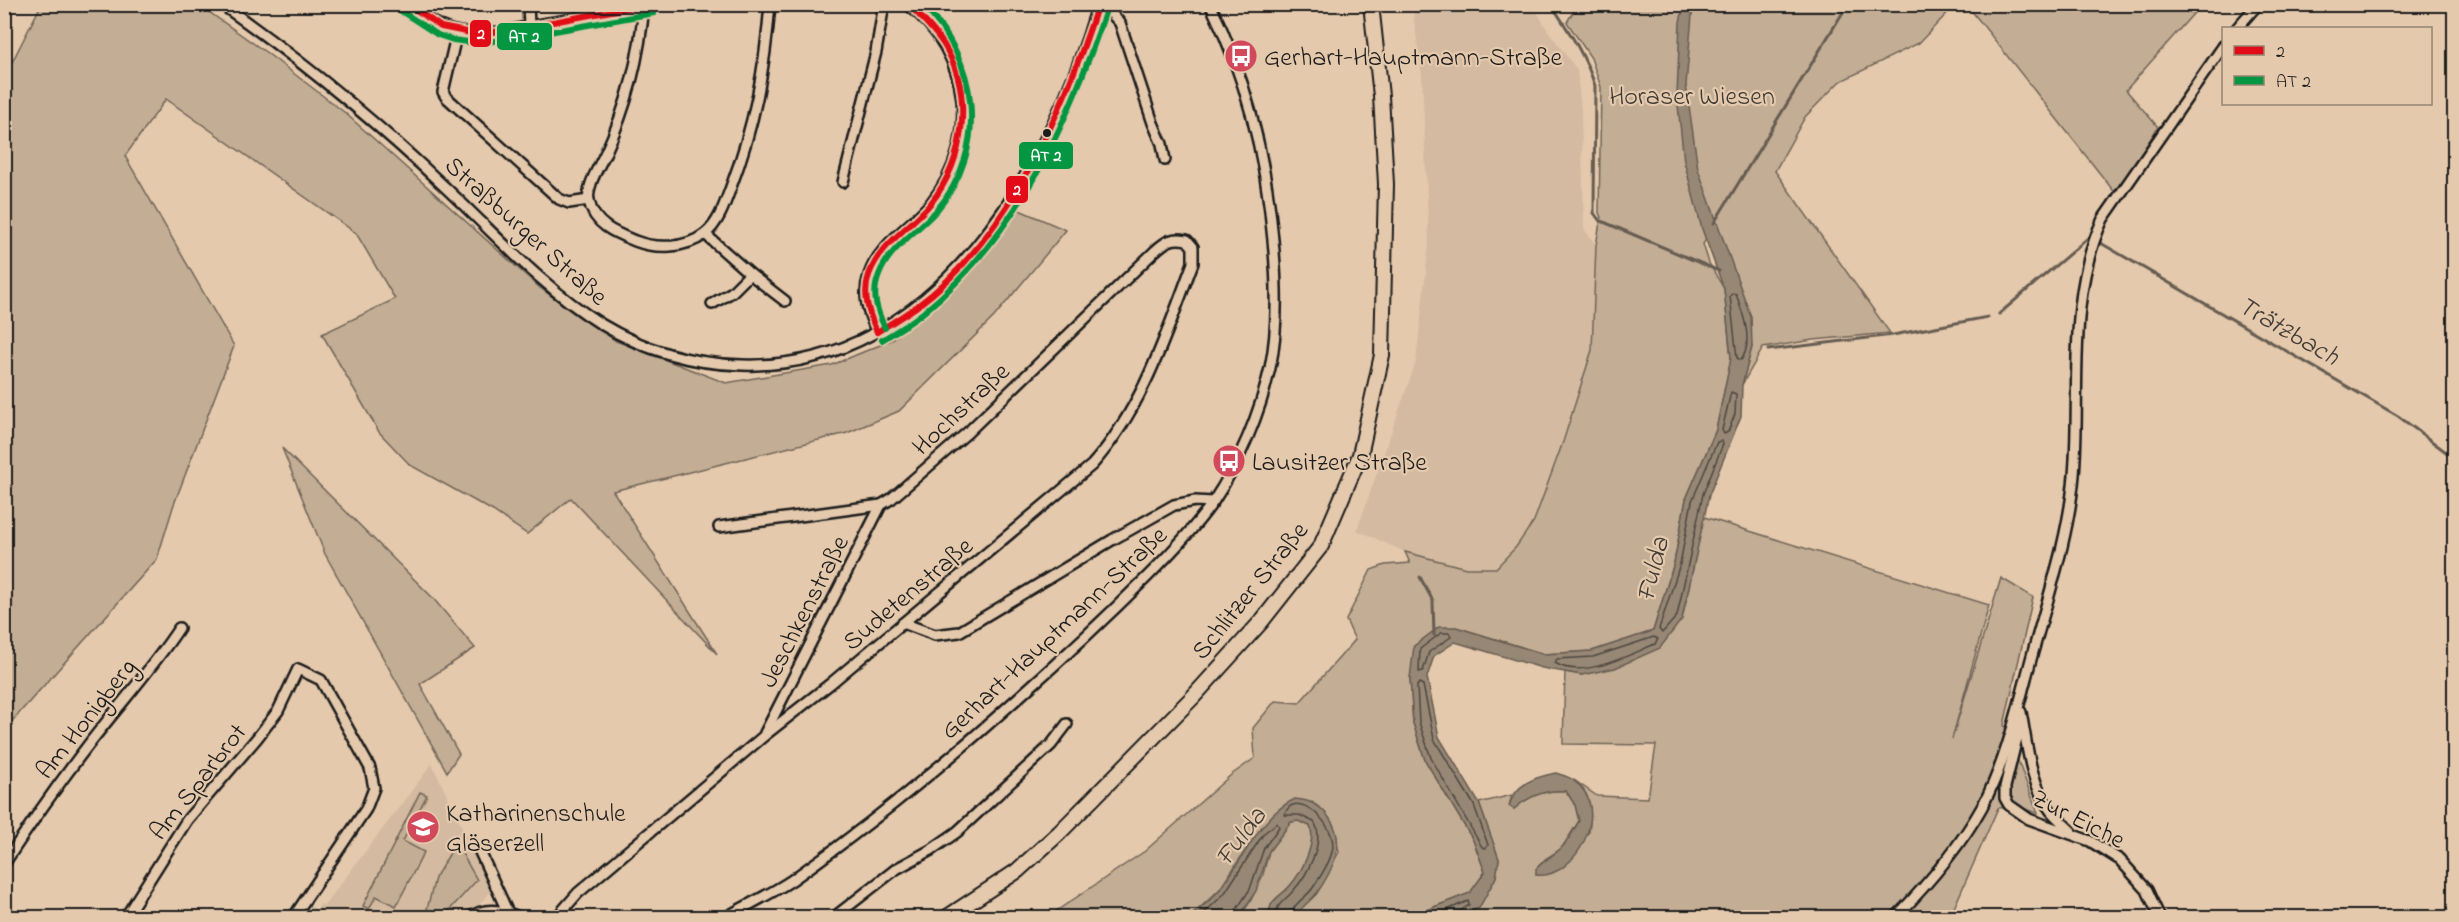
<svg xmlns="http://www.w3.org/2000/svg" width="2459" height="922" viewBox="0 0 2459 922" font-family="'Indie Flower',sans-serif">
<style>
.built{fill:#d3baa0}
.green{fill:#c3ad94;stroke:#706458;stroke-width:1.5}
.water{fill:#978775;stroke:#665c51;stroke-width:1.5}
.lines{fill:none;stroke-linecap:round;stroke-linejoin:round}
.shore{stroke:#4d4740;stroke-width:1.5}
.stream{stroke:#665c51;stroke-width:3}
.street-casing{stroke:#1c1c1c;stroke-width:14}
.secondary-casing{stroke:#1c1c1c;stroke-width:18}
.street{stroke:#e4c9ac;stroke-width:9}
.secondary{stroke:#e4c9ac;stroke-width:14}
.bus-1-casing{stroke:#e4c9ac;stroke-width:10}
.bus-2-casing{stroke:#e4c9ac;stroke-width:10}
.bus-1{stroke:#e30b17;stroke-width:6}
.bus-2{stroke:#059641;stroke-width:6}
.bus-dot{fill:#1c1c1c;stroke:#e4c9ac;stroke-width:2}
.labels{text-anchor:middle;stroke-width:4.5;stroke-linejoin:round;paint-order:stroke}
.poi-label{font-size:26px;fill:#1c1c1c;stroke:#e4c9ac;text-anchor:start}
.park-label{font-size:26px;fill:#3d3934;stroke:#e4c9ac}
.street-label{font-size:26px;fill:#1c1c1c;stroke:#e4c9ac}
.water-label{font-size:27px;font-style:italic;fill:#413c37;stroke:#e4c9ac}
.line-badge{stroke:#e4c9ac;stroke-width:2}
.badge-label{font-size:16px;text-anchor:middle;font-weight:bold;fill:#fff}
</style>
<rect width="100%" height="100%" fill="#e4c9ac"/>
<filter id="ink" filterUnits="userSpaceOnUse"><feTurbulence type="fractalNoise" baseFrequency=".0167" numOctaves="2"/><feDisplacementMap in="SourceGraphic" scale="12" xChannelSelector="R" yChannelSelector="G"/><feConvolveMatrix kernelMatrix="1 2 1 2 8 2 1 2 1" color-interpolation-filters="sRGB"/></filter>
<g filter="url(#ink)">
<g class="built">
<path d="M1412 5H1533L1548 31 1577 70 1581 111 1584 229 1596 245 1592 350 1563 442 1534 521 1516 547 1496 568H1466L1405 552 1357 530 1416 362 1429 244 1422 75Z"/>
<path d="M432 764 492 890 478 906 460 917 303 918 310 906 317 910 321 904 324 906Z"/>
</g>
<g class="green">
<path d="M41 5H199L267 53 344 112 540 288 616 341 726 383 832 365 892 340 959 285 1017 209 1066 230 994 317 899 411 847 433 613 491 717 654 571 498 527 534 493 511 410 465 379 432 322 334 395 299 356 233 166 99 125 156 234 346 173 507 157 559 5 729V76Z"/>
<path d="M1577 5H1955L1919 43 1839 82 1805 117 1775 171 1890 333 1813 340 1763 348 1742 385 1752 347 1727 254 1716 224 1703 244 1709 263 1724 289 1731 358 1716 430 1686 499 1674 563 1653 631 1592 651 1544 654 1456 627 1410 678 1413 723 1425 760 1473 840 1485 872 1470 893 1434 907 1416 917H1296L1302 906 1316 894 1339 852 1333 824 1312 802 1249 845 1219 890 1190 917 1046 918 1145 851 1231 775 1255 758 1253 728 1275 701 1299 703 1355 640 1346 620 1371 570 1385 565 1410 563 1405 552 1466 568H1496L1516 547 1534 521 1563 442 1592 350 1596 245 1601 217 1599 213 1601 87 1591 58 1567 22Z"/>
<path d="M1967 5H2201L2126 90 2158 127 2116 194Z"/>
<path d="M282 448 432 597 475 648 420 684 459 754 447 772 325 554Z"/>
<path d="M1704 517 1989 605 1952 739 2001 578 2033 597 2004 725 2038 813 2017 807 1998 808 1950 917 1458 918 1479 908 1496 877 1499 859 1479 803 1512 795 1509 806 1514 809C1530 795 1546 789 1566 791L1575 805 1579 821 1561 849 1545 859 1536 869 1589 832C1593 806 1590 799 1574 780L1597 796 1648 798 1656 745 1563 744 1565 672 1582 675 1682 619Z"/>
<path d="M420 792 427 795 403 841 424 852 396 906 376 896 369 909 363 906Z"/>
<path d="M1298 821 1310 826C1317 843 1301 874 1289 887 1279 898 1269 899 1269 917L1239 918 1250 902 1263 875 1269 851 1291 822Z"/>
<path d="M456 843 477 880 443 917H425L435 878Z"/>
</g>
<g class="water">
<path d="M1684 5H1695L1692 15 1686 85 1698 169 1751 317 1752 347 1742 385 1741 416 1709 495 1682 619 1660 648 1615 668 1582 675 1542 668 1455 642 1434 656 1427 677 1439 737 1479 803 1499 859 1496 877 1479 908 1458 917H1416L1434 907 1470 893 1485 872 1473 840 1425 760 1413 723 1410 678 1414 646 1439 627H1456L1544 654 1592 651 1653 631 1674 563 1686 499 1716 430 1731 358 1724 289 1702 229 1684 161 1677 96 1680 22Z"/>
<path d="M1556 773C1561 775 1568 776 1573 780 1614 807 1576 880 1536 875V869C1543 861 1551 857 1559 850 1568 843 1573 831 1579 821L1575 805 1566 791C1546 789 1530 795 1514 809L1509 806C1515 784 1535 777 1556 773Z"/>
<path d="M1295 799C1310 800 1322 806 1330 819 1347 844 1332 871 1317 893 1310 902 1301 906 1296 917H1269C1269 899 1279 898 1289 887 1301 874 1317 843 1310 826L1298 821 1291 822 1269 851 1256 891 1239 917H1190C1201 908 1212 899 1221 888 1244 859 1260 815 1295 799Z"/>
</g>
<g class="lines">
<g class="shore">
<path d="M1733 293 1736 294C1743 313 1754 343 1741 360L1737 358 1730 296Z"/>
<path d="M1731 392 1736 394 1735 414 1728 432 1724 434 1722 430Z"/>
<path d="M1721 441 1723 444 1703 494 1677 616 1662 633 1659 629 1680 564 1692 501 1717 442Z"/>
<path d="M1441 633H1449L1451 637 1429 652 1423 671 1419 672 1420 649Z"/>
<path d="M1654 637 1658 639 1655 644C1629 655 1582 680 1555 663L1557 659 1593 657Z"/>
<path d="M1419 683 1423 685 1434 739 1474 805 1488 845 1486 848 1482 847 1431 758 1419 722 1417 686Z"/>
<path d="M1199 918 1224 894 1264 833 1277 823 1279 827 1264 848 1250 889 1235 912 1234 918"/>
<path d="M1275 918C1276 903 1285 901 1293 891 1307 876 1326 840 1314 822L1299 815H1285C1292 785 1340 824 1332 852 1329 864 1319 879 1312 889 1305 899 1292 903 1291 918"/>
<path d="M1428 918 1468 901 1469 905 1460 911 1458 918"/>
</g>
<g class="stream">
<path d="M1551 4C1568 30 1586 56 1595 86L1594 213 1599 220 1719 271"/>
<path d="M1714 223 1848 4"/>
<path d="M2099 242 2398 416 2454 458"/>
<path d="M1999 314 2088 238"/>
<path d="M1768 350 1893 335 1988 317"/>
<path d="M1420 577 1433 601 1434 635"/>
<path d="M1796 918 1798 916"/>
</g>
<defs>
<g id="street">
<path d="M221 4C301 60 377 122 448 190 497 236 543 288 601 324 644 350 692 364 742 365 936 371 1051 166 1098 4"/>
<path d="M407 4C421 16 436 27 455 31 482 38 515 29 542 24 579 18 616 11 652 4"/>
<path d="M528 4 529 26"/>
<path d="M644 4C640 56 627 107 605 154 599 167 586 186 589 201 594 225 615 233 635 241 656 249 685 249 705 234 719 223 725 203 731 187 754 126 765 69 770 4"/>
<path d="M1095 4 1109 11 1120 23 1153 123 1162 144 1165 160"/>
<path d="M2237 28 2258 4"/>
<path d="M457 32 443 92 446 97 559 199 569 203 589 200"/>
<path d="M843 182 876 52 884 4"/>
<path d="M705 234 750 274 785 301"/>
<path d="M712 304 732 292 750 274"/>
<path d="M877 332C868 313 862 296 869 275 879 244 911 227 931 203 981 141 971 52 907 4"/>
<path d="M903 623 935 635 959 632 1112 540 1174 505 1195 501 1213 502"/>
<path d="M2021 712C2027 744 2030 784 2051 811 2057 818 2065 825 2071 831"/>
<path d="M2016 721 2017 738 2005 787V798L2009 805 2029 819 2090 841 2120 860 2147 890 2160 918"/>
<path d="M765 733 881 505"/>
<path d="M480 852 508 913"/>
<path d="M4 864C31 823 59 783 89 744 119 705 152 669 179 628"/>
<path d="M125 918 187 820 257 738 278 711 298 669 321 680 370 768 374 788 366 809 293 918"/>
<path d="M469 918C485 906 504 910 521 918"/>
<path d="M556 918 578 893 765 735 830 684 1092 465C1143 408 1166 334 1193 263V247L1187 240C1172 237 1166 241 1155 251L968 432 891 499 881 505 719 527"/>
<path d="M725 918C747 905 771 894 792 880 870 825 948 761 1019 697 1063 658 1106 618 1147 577 1170 554 1194 529 1213 502 1239 463 1260 414 1270 368 1279 327 1277 282 1273 240 1266 158 1247 79 1210 4"/>
<path d="M833 918 896 869 931 850 957 832 1051 745 1067 724"/>
<path d="M1895 918C1927 885 1960 847 1982 807 2007 760 2019 703 2033 652 2049 594 2069 535 2074 475 2081 390 2066 299 2103 219L2224 45"/>
</g>
<path id="secondary" d="M946 918 1017 871 1059 833 1193 697 1261 622 1321 546 1360 455 1382 355 1386 184 1381 96 1371 4"/>
</defs>
<use href="#street" class="street-casing"/>
<use href="#secondary" class="secondary-casing"/>
<use href="#street" class="street"/>
<use href="#secondary" class="secondary"/>
<defs>
<g id="bus-1">
<path d="M408 4 441 27 476 34 510 30 649 4"/>
<path d="M877 332C890 324 903 316 916 307 1007 241 1065 108 1098 4"/>
<path d="M877 332C869 314 862 295 869 275 880 243 911 228 931 203 965 159 974 94 944 45 934 29 921 17 908 4"/>
</g>
<g id="bus-2">
<path d="M401 11 438 35 453 40 476 43 511 39 654 13"/>
<path d="M885 328C877 311 871 294 879 275 889 248 917 232 936 211 990 148 979 59 921 4"/>
<path d="M882 340C896 331 911 323 924 312 1018 235 1070 120 1107 7"/>
</g>
</defs>
<use href="#bus-1" class="bus-1-casing"/>
<use href="#bus-2" class="bus-2-casing"/>
<use href="#bus-1" class="bus-1"/>
<use href="#bus-2" class="bus-2"/>
</g>
</g>
<defs>
<symbol id="bus-disc" viewBox="-11 -11 22 22"><circle r="9.5" fill="#d1495b" stroke="#e4c9ac"/><path d="M-5-6H5V4H4V6H2V4H-2V6H-4V4H-5ZM-3.5-4V0h7V-4ZM-3.5 1.2v1.5H-2V1.2ZM2 1.2v1.5H3.5V1.2Z" fill="#fff"/></symbol>
<symbol id="school-disc" viewBox="-11 -11 22 22"><circle r="9.5" fill="#d1495b" stroke="#e4c9ac"/><path d="M0-5L7-2L0 1L-7-2ZM-4 1L0 2.5L4 1V4Q0 6-4 4Z" fill="#fff"/></symbol>
</defs>
<g fill-rule="evenodd">
<use href="#bus-disc" x="1222" y="37" width="38" height="38"/>
<use href="#bus-disc" x="1210" y="442" width="38" height="38"/>
<use href="#school-disc" x="404" y="808" width="38" height="38"/>
</g>
<circle class="bus-dot" cx="1047" cy="133" r="5"/>
<g class="labels">
<g class="poi-label">
<text x="1264" y="65">Gerhart-Hauptmann-Straße</text>
<text x="1252" y="470">Lausitzer Straße</text>
<text x="446" y="821">Katharinenschule<tspan x="446" dy="30">Gläserzell</tspan></text>
</g>
<g class="park-label">
<text x="1692" y="104">Horaser Wiesen</text>
</g>
<g class="street-label">
<text transform="translate(527 230) rotate(42)" y="9">Straßburger Straße</text>
<text transform="translate(960 408) rotate(-43)" y="9">Hochstraße</text>
<text transform="translate(1249 590) rotate(-51)" y="9">Schlitzer Straße</text>
<text transform="translate(907 593) rotate(-40)" y="9">Sudetenstraße</text>
<text transform="translate(803 611) rotate(-63)" y="9">Jeschkenstraße</text>
<text transform="translate(1053 632) rotate(-43)" y="9">Gerhart-Hauptmann-Straße</text>
<text transform="translate(85 718) rotate(-52)" y="9">Am Honigberg</text>
<text transform="translate(197 781) rotate(-52)" y="9">Am Sparbrot</text>
<text transform="translate(2079 818) rotate(27)" y="9">Zur Eiche</text>
</g>
<g class="water-label">
<text transform="translate(2289 330) rotate(30)" y="9">Trätzbach</text>
<text transform="translate(1652 569) rotate(-76)" y="9">Fulda</text>
<text transform="translate(1240 836) rotate(-53)" y="9">Fulda</text>
</g>
</g>
<g class="line-badge">
<rect x="469" y="19" width="23" height="29" rx="6" fill="#e30b17"/>
<rect x="496" y="22" width="57" height="29" rx="6" fill="#059641"/>
<rect x="1018" y="141" width="56" height="29" rx="6" fill="#059641"/>
<rect x="1005" y="175" width="24" height="29" rx="6" fill="#e30b17"/>
</g>
<g class="badge-label">
<text x="481" y="39">2</text>
<text x="524" y="42">AT 2</text>
<text x="1046" y="161">AT 2</text>
<text x="1017" y="195">2</text>
</g>
<rect width="2459" height="922" fill="none" stroke="#e4c9ac" stroke-width="24"/>
<rect x="12" y="12" width="2435" height="898" fill="none" stroke="#1c1c1c" stroke-width="2" filter="url(#ink)"/>
<rect x="2222" y="27" width="210" height="78" fill="#e4c9ac" stroke="#948472" stroke-width="1.5"/>
<rect x="2234" y="46" width="30" height="9" fill="#e30b17" stroke="#948472" stroke-width="1.5"/>
<text x="2276" y="57" font-size="18" fill="#1c1c1c">2</text>
<rect x="2234" y="76" width="30" height="9" fill="#059641" stroke="#948472" stroke-width="1.5"/>
<text x="2276" y="87" font-size="18" fill="#1c1c1c">AT 2</text>
</svg>
